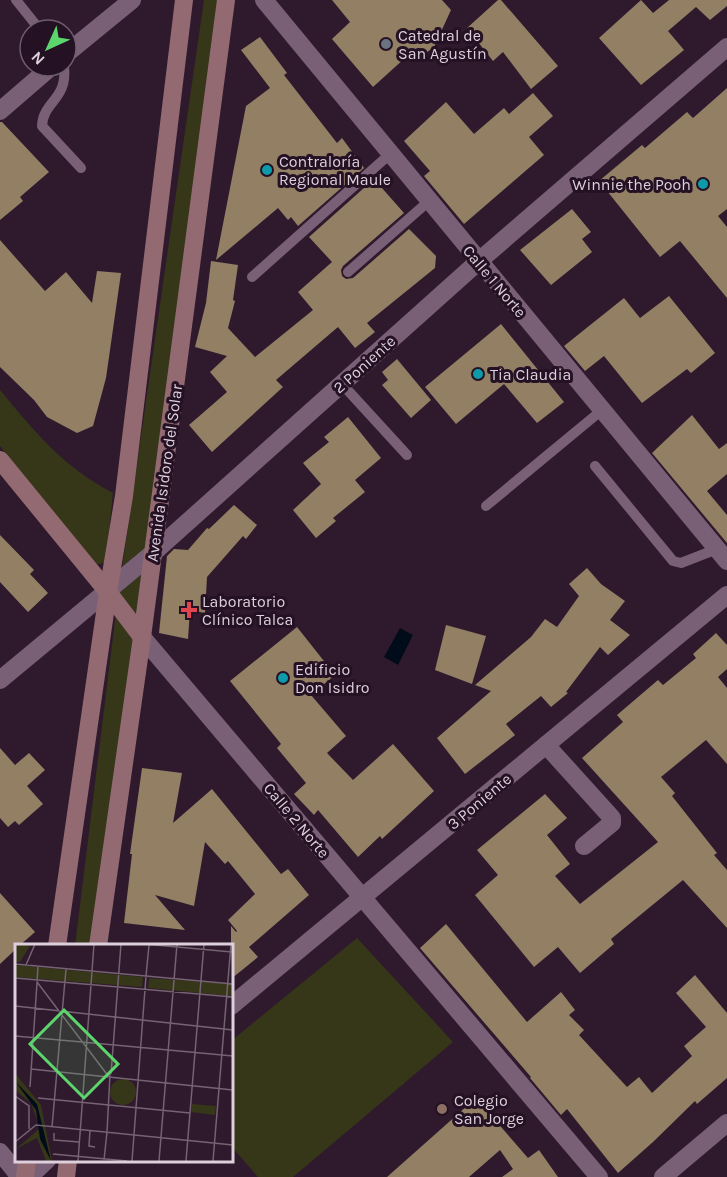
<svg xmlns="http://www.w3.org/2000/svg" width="727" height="1177" viewBox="0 0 727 1177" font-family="Karla,sans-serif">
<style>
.green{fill:#363619}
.water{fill:#000c1a}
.building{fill:#927f64}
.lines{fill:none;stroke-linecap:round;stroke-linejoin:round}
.lane{stroke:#796077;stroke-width:10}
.street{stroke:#796077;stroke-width:18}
.secondary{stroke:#936a72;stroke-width:18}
.worship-dot{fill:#6b7280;stroke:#241123;stroke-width:2}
.culture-dot{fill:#0f9aa8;stroke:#241123;stroke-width:2}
.health-dot{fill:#e0444e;stroke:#241123;stroke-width:2}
.education-dot{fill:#8d6e63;stroke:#241123;stroke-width:2}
.labels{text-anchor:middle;stroke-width:6;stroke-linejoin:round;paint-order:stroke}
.poi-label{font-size:16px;fill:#ddcfdc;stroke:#241123;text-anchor:start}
.street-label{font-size:16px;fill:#ddcfdc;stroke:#241123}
.inset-road{fill:none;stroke:#756273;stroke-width:1.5}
.view{fill:#5dd56d;fill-opacity:0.15;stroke:#5dd56d;stroke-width:3}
.inset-edge{fill:none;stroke:#ddcfdc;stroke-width:3}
</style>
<rect width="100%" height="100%" fill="#2f1a2d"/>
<g class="green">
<path d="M204 0H218L93 946H75L118 596Z"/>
<path d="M0 390C36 433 62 466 113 493L106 562 96 565 0 446Z"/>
<path d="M357 938 453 1042 293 1177H258L231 1146V1041Z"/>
</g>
<path class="water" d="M400 628 413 635 398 665 384 657Z"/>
<g class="building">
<path d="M332 0H442L451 10 434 47 422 56 405 58 373 87 332 39 350 22Z"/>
<path d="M498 0H501L558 66 531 89 503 52 493 61 467 28Z"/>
<path d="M641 0 653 13 669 0H727V6L710 20 696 7 668 31 684 50 641 85 599 38Z"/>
<path d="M260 37 287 73 284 75 337 143 342 138 364 168 298 226 291 217 288 220 278 208 216 260 246 106 270 88 241 50Z"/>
<path d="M727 88V209L718 216 727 227V298L680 241 660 257 599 181 642 145 645 148 687 112 693 118Z"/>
<path d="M533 93 553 116 529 137 544 155 464 224 424 176 430 171 404 141 446 102 474 134 504 108 509 114Z"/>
<path d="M0 122H2L49 172 20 197 23 201 0 220Z"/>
<path d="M374 179 404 213 343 266 341 270 342 276 346 279 353 278 409 229 436 256 435 268 367 323 375 332 355 348 338 327 276 380 283 387 212 452 189 425 227 392 210 372 227 356 195 347 206 303 211 261 238 265 233 300 235 301 228 328 255 357 313 310 298 292 332 262 309 237Z"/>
<path d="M572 209 591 232 582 239 592 252 551 285 520 250Z"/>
<path d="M0 240 45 291 66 272 92 303 97 271 121 273 106 378 93 426 77 433 47 417 34 400 0 367Z"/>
<path d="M669 296 715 353 691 373 687 369 642 403 604 356 585 371 564 346 624 298 640 318Z"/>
<path d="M501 324 564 402 537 423 504 384 456 424 425 387Z"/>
<path d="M397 359 431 400 411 418 382 385 388 380 382 372Z"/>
<path d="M692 415 719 449 727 443V474L707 491 727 515V543L652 453Z"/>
<path d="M348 417 381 458 355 480 365 492 333 518 336 521 316 538 293 510 321 484 303 463 329 442 324 437Z"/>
<path d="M234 505 257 525 246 539 243 536 207 577 205 613 190 610 188 639 159 633 167 556 174 549 188 550 207 528 209 529Z"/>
<path d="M0 535 34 570 30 574 48 593 28 612 0 582Z"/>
<path d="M587 568 601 584 625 601 610 620 630 635 608 655 600 647 566 692 568 693 551 707 541 696 506 724 515 735 465 774 437 738 491 691 475 685 531 637 545 619 557 627 579 596 569 584Z"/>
<path d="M446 625 486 636 472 684 435 670Z"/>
<path d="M297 627 335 675 311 695 346 736 327 753 353 780 393 744 434 791 382 839 380 836 358 857 318 810 314 815 294 794 306 783 277 748 281 744 230 681Z"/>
<path d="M716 633 727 645V669L718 677 727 688V764L706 740 661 777 675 793 672 796 717 853 714 855 727 870V928L683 880 611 939 614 944 580 973 558 947 534 967 475 895 498 875 477 850 545 794 567 818 547 835 570 864 555 876 580 904 658 842 582 758 623 722 617 715 658 680 663 685 696 658 693 654Z"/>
<path d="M0 748 15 765 29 753 45 770 27 786 43 804 19 825 15 821 8 827 0 818Z"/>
<path d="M142 768 182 773 173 823 212 789 281 874 288 869 309 895 249 947 258 957 231 979V926L236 932 237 931 228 920 255 894 228 861 225 864 205 842 194 906 155 895 185 930 124 923 132 854H130Z"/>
<path d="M0 893 35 932 19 946H16V949L0 964Z"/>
<path d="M446 924 527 1022 561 992 575 1010 569 1015 584 1030 579 1035 627 1087 639 1077 652 1093 692 1056 684 1046 706 1027 676 993 695 975 727 1013V1078L697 1104 695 1101 653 1142 618 1173 567 1109 561 1115 530 1078 531 1077 420 948Z"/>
<path d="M476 1098 528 1158 539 1150 558 1177H502L513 1169 500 1150 469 1177H387Z"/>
</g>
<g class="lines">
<g class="lane">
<path d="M16 0 40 30"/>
<path d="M64 66C68 100 43 101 42 126L81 168"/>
<path d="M348 272 429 201"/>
<path d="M252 277 390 154"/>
<path d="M342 384 407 455"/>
<path d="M595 466 673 561 681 563 717 549"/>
<path d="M486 506 602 410"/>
</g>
<g class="street">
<path d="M264 0 727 561"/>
<path d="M66 54 132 0"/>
<path d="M0 111 52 66"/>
<path d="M142 637 599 1177"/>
<path d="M0 680 153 553 479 261 727 47"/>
<path d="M546 745 612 818V823L584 846"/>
<path d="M231 1006 727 595"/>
<path d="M0 1152 20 1177"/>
<path d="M29 1177 47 1160"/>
<path d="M663 1177 727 1123"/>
</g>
<g class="secondary">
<path d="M0 460 108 592 142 637"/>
<path d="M57 946 108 592 124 496 184 0"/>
<path d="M98 946 142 637 226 0"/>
<path d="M25 1177 27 1160"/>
<path d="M66 1177 68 1160"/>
</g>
</g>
<circle class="worship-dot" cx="386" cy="44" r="6"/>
<g class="culture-dot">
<circle cx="267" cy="170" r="6"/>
<circle cx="703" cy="184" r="6"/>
<circle cx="478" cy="374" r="6"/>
<circle cx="283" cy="678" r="6"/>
</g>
<path class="health-dot" d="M186 601h6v6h6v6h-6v6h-6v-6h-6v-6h6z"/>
<circle class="education-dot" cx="442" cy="1109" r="6"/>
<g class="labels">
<g class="poi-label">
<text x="398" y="41">Catedral de<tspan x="398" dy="18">San Agustín</tspan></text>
<text x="279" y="167">Contraloría<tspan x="279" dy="18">Regional Maule</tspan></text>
<text x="691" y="190" text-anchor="end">Winnie the Pooh</text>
<text x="490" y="380">Tia Claudia</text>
<text x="202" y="607">Laboratorio<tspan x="202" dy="18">Clínico Talca</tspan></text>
<text x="295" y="675">Edificio<tspan x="295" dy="18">Don Isidro</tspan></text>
<text x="454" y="1106">Colegio<tspan x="454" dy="18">San Jorge</tspan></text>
</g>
<g class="street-label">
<text transform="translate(495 281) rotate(50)" y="6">Calle 1 Norte</text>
<text transform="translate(364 364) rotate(-42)" y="6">2 Poniente</text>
<text transform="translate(164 473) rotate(-82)" y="6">Avenida Isidoro del Solar</text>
<text transform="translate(479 801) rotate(-40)" y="6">3 Poniente</text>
<text transform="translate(297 820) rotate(50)" y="6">Calle 2 Norte</text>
</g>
</g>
<g transform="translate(15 944)">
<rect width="218" height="218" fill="#2f1a2d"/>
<path d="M0 0H16L5 18H0ZM0 21 128 33 127 43 0 33ZM134 34 217 40V52L133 44ZM0 129 26 161 37 217H31L22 194 1 205 25 184 16 159 1 147ZM95 148a13 13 0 1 1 26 0a13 13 0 1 1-26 0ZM177 160 201 162 200 171 176 168Z" fill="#363619"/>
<path d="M0 137 22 160 36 217 25 195 21 166Z" fill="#000c1a"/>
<path class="inset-road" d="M129 0 217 8M0 20 218 40M11 21 20 0M23 22 22 38 94 133 218 146M131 32 134 1M0 34 218 53M0 62 218 86M0 92 67 98M67 98 218 112M16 125 93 133M96 130 106 0M15 143 22 39M0 152 14 162V185M23 154 175 169M37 183 51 25M75 186 74 202 80 203M92 188 95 130M39 189V196L64 198M0 198 21 181 218 201M38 210 112 217M89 216 92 188M63 217 79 0M117 217 131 32M144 217 162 0M171 217 189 0M198 217 216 0"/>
<path class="view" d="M49 66 103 120 69 154 15 100Z"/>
<rect width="218" height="218" class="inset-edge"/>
</g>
<g transform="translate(48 48) rotate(225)"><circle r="28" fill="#241123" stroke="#6e5d6d" stroke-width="1.5"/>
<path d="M0-4.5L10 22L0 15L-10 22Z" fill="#5dd56d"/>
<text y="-9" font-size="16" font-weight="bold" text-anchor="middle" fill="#ddcfdc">N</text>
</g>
</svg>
